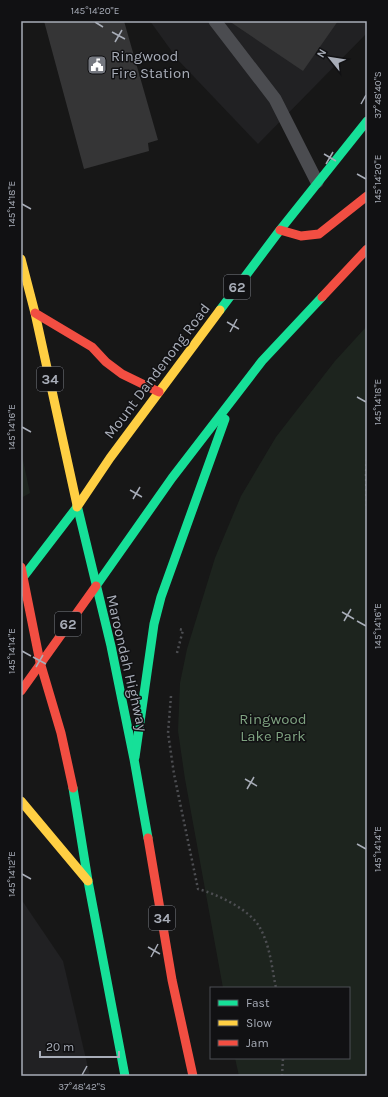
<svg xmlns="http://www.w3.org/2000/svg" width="388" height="1097" viewBox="0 0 388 1097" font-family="Karla,sans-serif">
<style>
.built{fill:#212123}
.green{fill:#1d241e}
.building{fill:#353536}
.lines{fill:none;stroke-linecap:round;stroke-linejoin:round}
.path{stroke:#4d4e52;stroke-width:2.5;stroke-dasharray:2 3;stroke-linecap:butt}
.lane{stroke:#4b4c50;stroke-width:13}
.fast{stroke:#16e098;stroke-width:9}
.slow{stroke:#ffcf43;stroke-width:9}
.jam{stroke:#f24e42;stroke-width:9}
.ticks{fill:none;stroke:#a8adb8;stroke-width:1.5}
.labels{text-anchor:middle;stroke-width:3;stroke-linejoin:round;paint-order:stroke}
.shield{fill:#111113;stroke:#7b7e86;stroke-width:1}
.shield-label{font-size:14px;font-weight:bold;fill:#a8adb8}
.poi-label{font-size:15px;fill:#a8adb8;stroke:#111113;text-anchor:start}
.street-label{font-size:15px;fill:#a8adb8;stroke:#111113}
.park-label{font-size:15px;fill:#7fa381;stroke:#111113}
.neatline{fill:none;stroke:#a8adb8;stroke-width:1.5}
.ticks-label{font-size:10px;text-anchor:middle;fill:#a8adb8}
</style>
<rect width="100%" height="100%" fill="#171717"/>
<g class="built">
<path d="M150 21H367V33L258 144 178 60Z"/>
<path d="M21 899 63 961 90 1076H21Z"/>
</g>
<g class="green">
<path d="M367 326V1076H239L235 1058H349V988H223L185 779 178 731 180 683 187 649 215 558 241 496 276 437 335 361Z"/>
<path d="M21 451 30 493 23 497 21 488Z"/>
</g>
<g class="building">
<path d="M44 21H124L158 140 148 143 149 151 84 169Z"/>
<path d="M229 21H338L303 71Z"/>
</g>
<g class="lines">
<g class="path">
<path d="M367 459 366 473 367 510"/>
<path d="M177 653 183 630 179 629"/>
<path d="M171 696 168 733 174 774 198 889C217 894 251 910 260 928 270 945 272 969 276 988"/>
<path d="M282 1076 283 1058"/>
</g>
<path class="lane" d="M215 21 275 99 317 182"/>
<g class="fast">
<path d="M220 310 280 230 367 121"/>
<path d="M77 505 111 646 134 759 148 838"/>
<path d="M21 580 77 507"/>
<path d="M96 586 172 478 262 361 322 297"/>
<path d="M135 757 154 624 161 597 225 419"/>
<path d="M73 788 88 881 125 1076"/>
</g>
<g class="slow">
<path d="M21 259 35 313 77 505"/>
<path d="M77 507 110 458 220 310"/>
<path d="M21 801 88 881"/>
</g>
<g class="jam">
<path d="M280 230 301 236 319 234 367 196"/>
<path d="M322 297 367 249"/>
<path d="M35 313 92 347 106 362 122 374 159 392"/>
<path d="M21 567 40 662 61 733 73 788"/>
<path d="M21 691 96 586"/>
<path d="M148 838 172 980 193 1076"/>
</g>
</g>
<path class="ticks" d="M95 22 103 27M112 32 125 39M115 42 122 30M361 104 366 95M324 154 336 161M326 164 333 152M357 174 366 179M22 204 31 209M227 322 239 329M230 332 237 319M357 397 366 402M22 427 31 432M130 490 142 497M133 499 140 487M342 612 354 619M344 621 351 609M357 621 366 626M22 651 31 656M33 657 46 664M36 667 43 655M245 779 257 786M247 789 254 777M357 844 366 849M22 874 31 879M148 947 160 954M151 957 158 944M82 1075 87 1066"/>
<defs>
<symbol id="civic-square" viewBox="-11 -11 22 22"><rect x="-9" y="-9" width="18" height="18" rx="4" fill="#757880" stroke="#111113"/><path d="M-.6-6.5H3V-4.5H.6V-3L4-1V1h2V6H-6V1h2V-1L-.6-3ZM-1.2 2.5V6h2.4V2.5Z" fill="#fff"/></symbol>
</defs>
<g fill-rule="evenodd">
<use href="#civic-square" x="86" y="54" width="22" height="22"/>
</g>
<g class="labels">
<g class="shield">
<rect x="224" y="275" width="26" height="24" rx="3"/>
<rect x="37" y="367" width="26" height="24" rx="3"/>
<rect x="55" y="612" width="26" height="24" rx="3"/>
<rect x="149" y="906" width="26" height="24" rx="3"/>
</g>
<g class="shield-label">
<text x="237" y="292">62</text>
<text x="50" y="384">34</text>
<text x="68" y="629">62</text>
<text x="162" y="923">34</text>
</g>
<g class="poi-label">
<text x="111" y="61">Ringwood<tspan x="111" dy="17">Fire Station</tspan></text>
</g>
<g class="street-label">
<text transform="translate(157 371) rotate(-53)" y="5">Mount Dandenong Road</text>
<text transform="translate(127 663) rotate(77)" y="5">Maroondah Highway</text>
</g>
<g class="park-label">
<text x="273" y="724">Ringwood<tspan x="273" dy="17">Lake Park</tspan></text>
</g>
</g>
<rect width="388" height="1097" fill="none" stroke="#111113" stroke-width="44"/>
<rect x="210" y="987" width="140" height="72" fill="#111113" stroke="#4d4f55"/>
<rect x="218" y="1000" width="20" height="6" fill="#16e098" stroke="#4d4f55"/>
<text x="246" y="1007" font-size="12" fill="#a8adb8">Fast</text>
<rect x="218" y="1020" width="20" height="6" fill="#ffcf43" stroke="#4d4f55"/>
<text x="246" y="1027" font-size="12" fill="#a8adb8">Slow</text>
<rect x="218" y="1040" width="20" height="6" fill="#f24e42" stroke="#4d4f55"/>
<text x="246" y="1047" font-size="12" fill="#a8adb8">Jam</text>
<g transform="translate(330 58) rotate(300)" stroke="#111113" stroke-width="3" paint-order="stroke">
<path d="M0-3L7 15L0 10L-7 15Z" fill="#a8adb8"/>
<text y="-6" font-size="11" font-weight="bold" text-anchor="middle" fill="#a8adb8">N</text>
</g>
<path d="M40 1051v6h79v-6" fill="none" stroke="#a8adb8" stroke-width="2"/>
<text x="46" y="1051" font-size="12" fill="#a8adb8" stroke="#111113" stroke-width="3" paint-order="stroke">20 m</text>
<rect x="22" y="22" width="344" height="1053" class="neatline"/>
<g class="ticks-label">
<text x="95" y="14">145°14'20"E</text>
<text transform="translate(377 95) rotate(-90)" y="4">37°48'40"S</text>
<text transform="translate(377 179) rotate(-90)" y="4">145°14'20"E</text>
<text transform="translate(11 204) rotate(-90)" y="4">145°14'18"E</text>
<text transform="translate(377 402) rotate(-90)" y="4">145°14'18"E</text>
<text transform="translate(11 427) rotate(-90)" y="4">145°14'16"E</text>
<text transform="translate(377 626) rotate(-90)" y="4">145°14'16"E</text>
<text transform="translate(11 651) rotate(-90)" y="4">145°14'14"E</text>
<text transform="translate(377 849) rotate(-90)" y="4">145°14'14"E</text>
<text transform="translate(11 874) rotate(-90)" y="4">145°14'12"E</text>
<text x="82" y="1090">37°48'42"S</text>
</g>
</svg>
